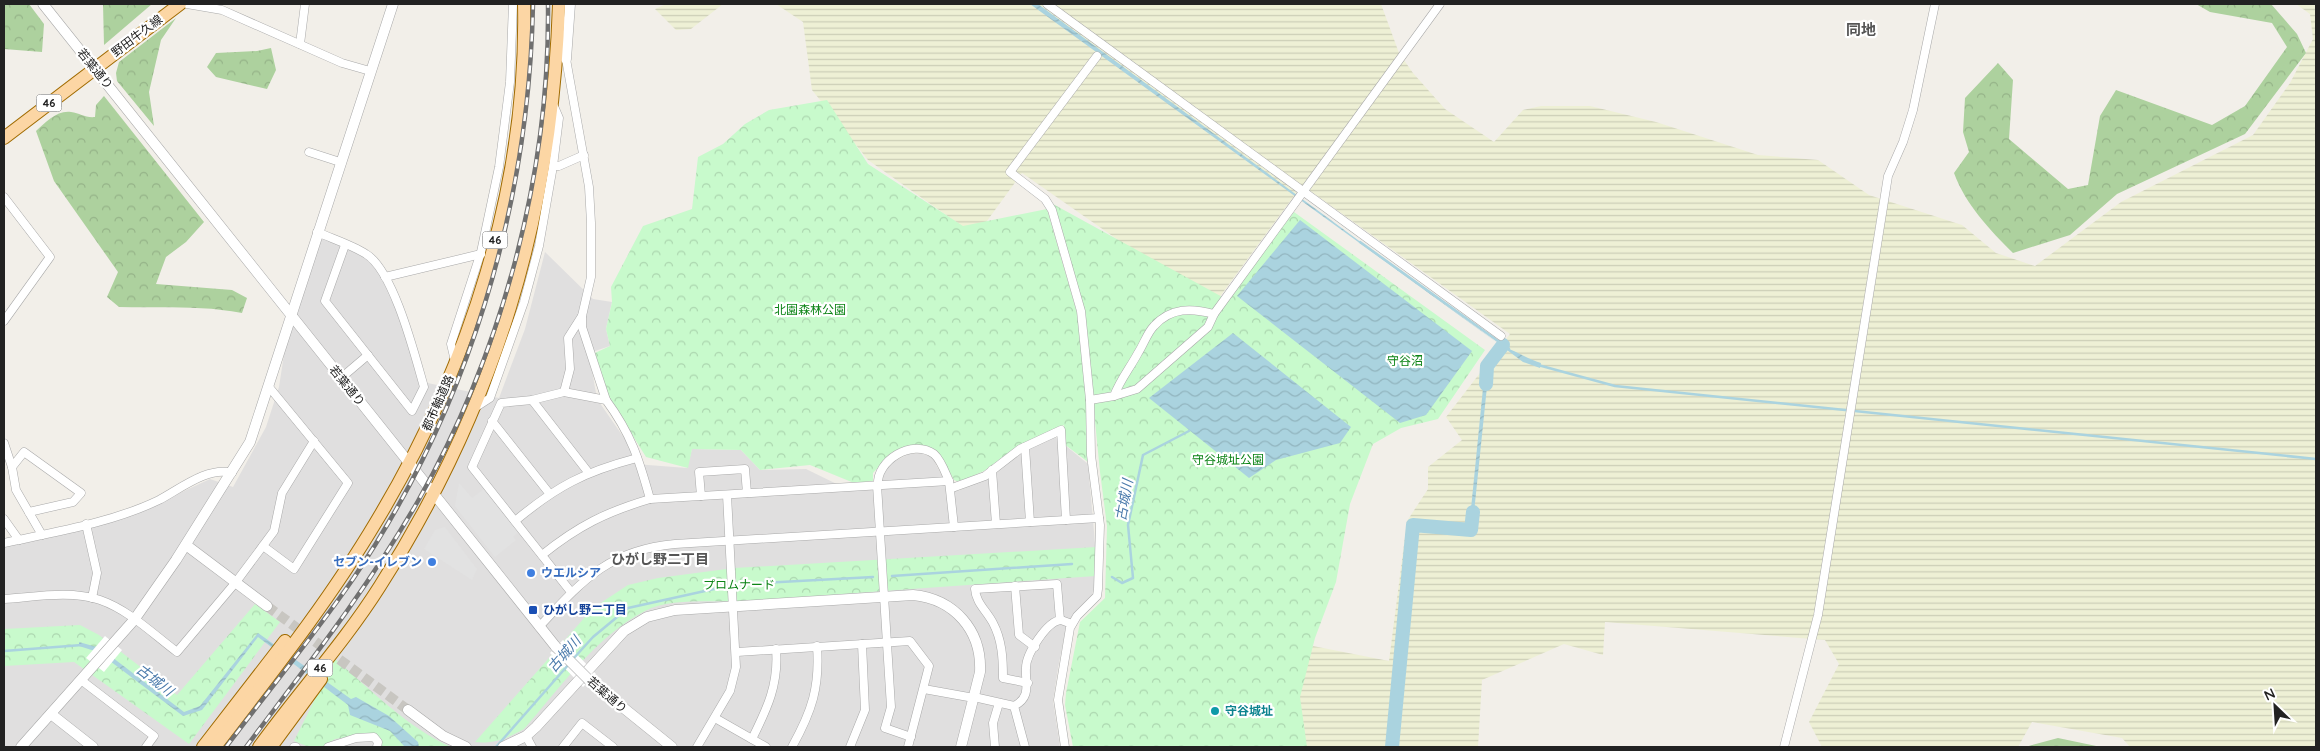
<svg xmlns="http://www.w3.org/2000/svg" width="2320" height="751" viewBox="0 0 2320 751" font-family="Quicksand,'Noto Sans JP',sans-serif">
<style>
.residential{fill:#e0dfdf}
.farmland{fill:url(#farmland-rules)}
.forest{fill:url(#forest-crowns)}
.park{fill:url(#park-crowns)}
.parking{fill:#e2e2e2}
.water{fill:url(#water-waves)}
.pier{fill:#fff}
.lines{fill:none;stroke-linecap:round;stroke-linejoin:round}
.stream{stroke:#aad3df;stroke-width:2.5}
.river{stroke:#aad3df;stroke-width:14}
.tertiary-tunnel{stroke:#c8c6c1;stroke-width:10;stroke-dasharray:10 5;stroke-linecap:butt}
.minor-casing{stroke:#a9a9a9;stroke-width:9}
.tertiary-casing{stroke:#a9a9a9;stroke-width:11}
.primary-casing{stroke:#a06b00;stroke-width:14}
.minor{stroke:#fff;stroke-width:8}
.tertiary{stroke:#fff;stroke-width:10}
.primary{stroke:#fcd6a4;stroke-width:12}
.rail-casing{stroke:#707070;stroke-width:4.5}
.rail{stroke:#fff;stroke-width:2.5;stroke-dasharray:8;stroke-linecap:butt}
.tertiary-bridge-casing{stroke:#a9a9a9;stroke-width:11;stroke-linecap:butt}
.tertiary-bridge{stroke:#fff;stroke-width:10}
.shop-dot{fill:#3f7fe0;stroke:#fff;stroke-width:2}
.transit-dot{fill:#1a4fb4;stroke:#fff;stroke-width:2}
.culture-dot{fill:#0f9aa8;stroke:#fff;stroke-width:2}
.labels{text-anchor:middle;stroke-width:4.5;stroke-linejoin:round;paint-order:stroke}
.shield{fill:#fff;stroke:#646464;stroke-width:1}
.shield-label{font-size:11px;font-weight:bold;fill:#222}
.street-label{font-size:12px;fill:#222;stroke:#fff}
.park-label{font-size:12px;fill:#0c8416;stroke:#fff}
.shop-label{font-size:12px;font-weight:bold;fill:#366cbe;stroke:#fff;text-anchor:end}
.transit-label{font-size:12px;font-weight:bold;fill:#164399;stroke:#fff;text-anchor:start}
.culture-label{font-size:12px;font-weight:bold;fill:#0d838f;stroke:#fff;text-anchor:start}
.water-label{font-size:14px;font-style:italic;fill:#4a7aab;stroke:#fff}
.neighbourhood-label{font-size:14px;font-weight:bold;fill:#555;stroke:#fff}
.quarter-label{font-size:15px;font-weight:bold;fill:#555;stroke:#fff}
</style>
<defs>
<pattern id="farmland-rules" width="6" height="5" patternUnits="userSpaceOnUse" patternTransform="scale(1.25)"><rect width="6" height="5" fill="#eef0d5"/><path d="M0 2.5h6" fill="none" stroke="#ccceb7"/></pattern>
<pattern id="forest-crowns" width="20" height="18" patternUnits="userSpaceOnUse" patternTransform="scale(1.25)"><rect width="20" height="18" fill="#add19e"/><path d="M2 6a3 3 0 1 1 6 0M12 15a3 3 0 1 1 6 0" fill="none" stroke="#95b388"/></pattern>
<pattern id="park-crowns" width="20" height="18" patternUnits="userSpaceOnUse" patternTransform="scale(1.25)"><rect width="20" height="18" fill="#c8facc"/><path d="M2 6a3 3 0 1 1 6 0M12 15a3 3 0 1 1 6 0" fill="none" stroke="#acd6af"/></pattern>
<pattern id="water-waves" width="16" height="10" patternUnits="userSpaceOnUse" patternTransform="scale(1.25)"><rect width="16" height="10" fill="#aad3df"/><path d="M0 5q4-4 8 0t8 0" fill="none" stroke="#92b5bf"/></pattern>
</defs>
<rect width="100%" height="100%" fill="#f2efe9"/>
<path class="residential" d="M321 237 370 254 387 279 423 382 499 398 525 329 545 252 593 299 612 302 606 329 610 346 589 353 597 399 629 445 635 464 687 468 692 449 741 450 760 470 806 469 851 491 880 488 881 476 891 463 909 454 921 453 932 457 948 487 958 491 985 479 1007 461 1054 436 1088 464 1095 543V584L1092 595 1078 609 1066 628 1058 668 1053 701 1060 747H4V546L139 512 210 479 233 487 266 427 279 387 290 315Z"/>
<g class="farmland">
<path d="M666 4H723L691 29 676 30 655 9Z"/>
<path d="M776 4H1381L1399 53 1413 73 1445 109 1494 142 1523 110 1541 106H1590L1656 122 1758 155 1818 160 1869 195 1962 225 1996 253 2035 266 2121 202 2253 135 2290 83 2313 39 2310 14 2296 4H2316V747H2130L2122 738 2032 722 2018 747H1822L1809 722 1839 664 1825 640 1605 622 1603 655 1564 644 1482 680 1478 747H1302L1291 683 1313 646 1389 661 1407 521 1428 489V467L1462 440 1446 417 1510 334 1302 185 1213 306 1022 173 976 236 868 160 812 90 803 22Z"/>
</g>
<g class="forest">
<path d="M4 4H29L44 24 42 52 4 49Z"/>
<path d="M103 4H152L104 45Z"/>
<path d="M2196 4H2271L2297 34 2306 53 2245 134 2117 194 2070 235 2013 253C1989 229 1966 205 1954 173L1969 152 1963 132 1965 98 1998 63 2013 80 2009 139 2068 189 2088 185 2100 116 2116 90 2212 125 2245 106 2287 47 2272 23 2210 12Z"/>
<path d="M176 18 161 40 149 92 154 126 117 81 116 73 119 62Z"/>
<path d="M271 48 276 70 267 89 216 77 207 67 216 53 257 51Z"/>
<path d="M104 96 204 222 186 242 166 257 156 284 232 290 247 298 242 313C201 305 161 308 119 307L107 297 118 272 54 181 36 131C46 122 57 110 71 112 80 113 85 118 95 117L96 105Z"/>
<path d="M2058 738 2101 747H2025Z"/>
</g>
<g class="park">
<path d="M827 100 868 164 963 226 1047 209 1078 316 1086 395 1088 462 1064 444V425L1019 445 984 471 959 482 954 480 938 452 925 446 905 447 891 453 873 473V481L854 483 810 465 760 470 741 450 692 449 688 468 646 457 608 396 595 353 610 346 606 329 612 302 611 287 643 226 692 209 698 157 723 144 745 124 769 110Z"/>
<path d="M1053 204 1226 299 1294 212 1485 350 1438 419 1401 428 1373 444 1350 504 1336 582 1315 638 1300 697 1307 747H1073L1065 705 1066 693 1080 622 1105 598 1107 526 1100 472 1084 309Z"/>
<path d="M1096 547V576C980 584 865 592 749 601 720 603 671 597 645 611 596 636 560 688 524 729 508 738 494 744 475 742L593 608 628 585 658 578 734 568Z"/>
<path d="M255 604 280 622 189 744 74 662 4 666V629L80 625 99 635 177 695Z"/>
<path d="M335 659C371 690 408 728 451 747H381L376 733 335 739 323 747H309L294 741Z"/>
</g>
<g class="parking">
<path d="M459 483 472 498 484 489 518 532 513 537 516 540 495 557 455 506Z"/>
<path d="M445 527 477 569 472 580 424 549 435 530Z"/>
</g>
<g class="water">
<path d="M1030 4H1038L1503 347C1517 351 1527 359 1541 363L1540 368 1523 362 1503 347 1489 367 1472 532 1469 529 1485 368 1503 347Z"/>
<path d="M1300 220 1472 351 1426 415 1400 423 1237 296Z"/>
<path d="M1233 333 1351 427 1340 443 1276 460 1249 478 1149 398Z"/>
<path d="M258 633 351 699 356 697 389 716 418 742 419 747H405L390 731 350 715 348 705 258 637 202 710 183 716 98 652 79 646V642L100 648 184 712 200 706Z"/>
</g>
<g class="pier">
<path d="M105 636 122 650 104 672 86 658Z"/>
<path d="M563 640 596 674 583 687 550 653Z"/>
</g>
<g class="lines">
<g class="stream">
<path d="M1360 242 1509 349"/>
<path d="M1538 365 1615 386 2316 459"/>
<path d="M892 576 1072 564"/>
<path d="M1112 577 1122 583 1133 578 1128 525 1143 455 1189 431"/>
<path d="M742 584 873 577"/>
<path d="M4 651 82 645"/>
<path d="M573 659 593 637 628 608 723 587"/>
<path d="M496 747 569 664"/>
</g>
<g class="river">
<path d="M1486 384 1487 366 1503 345"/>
<path d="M1392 747 1413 525 1471 530 1473 512"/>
</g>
<path class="tertiary-tunnel" d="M267 606 408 710"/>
<defs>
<g id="minor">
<path d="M187 4 222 10 342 63 370 71"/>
<path d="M1047 4 1501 336"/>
<path d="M300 44 305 4"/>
<path d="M566 59 589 187 591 223V277L582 316V327L606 400"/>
<path d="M309 152 340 162"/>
<path d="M553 166H559L584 155"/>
<path d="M4 197 50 257 4 321"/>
<path d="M317 232C333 239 352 245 366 254 394 271 415 356 424 387L412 411 325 301 345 245"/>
<path d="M385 277 481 254"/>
<path d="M455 361 451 344 481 252 499 167 510 82 513 4"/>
<path d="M341 378 368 355"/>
<path d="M564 392 570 369 568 338 582 316"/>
<path d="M1114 396 1137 389 1208 327 1214 314"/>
<path d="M532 400 588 472"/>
<path d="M1090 400 1114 396C1120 380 1130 368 1138 353 1144 344 1147 333 1154 326 1171 307 1192 308 1214 314L1440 4"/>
<path d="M473 409 490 398 524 302 539 246 553 166 559 118 553 104"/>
<path d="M492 421 549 493"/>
<path d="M4 443 12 467 16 490 42 535"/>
<path d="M1025 447 1030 522"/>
<path d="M12 467 24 452 81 493 73 502 29 512"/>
<path d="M992 470 996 524"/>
<path d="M877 485 891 707 885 728 911 737"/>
<path d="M878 485C876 461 912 438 934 454 941 460 945 472 949 481"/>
<path d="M952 488 985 476 1020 449 1061 430 1066 520"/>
<path d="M701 496 699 472 745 469 747 493"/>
<path d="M4 519 19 540"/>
<path d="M515 521C557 486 584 472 637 458"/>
<path d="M86 524 97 573 92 598"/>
<path d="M4 543C55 532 111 523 159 500 180 489 208 466 232 473"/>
<path d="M263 546 294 569 348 483 269 387"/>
<path d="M542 555C578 526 606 512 650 499L949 481 954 527"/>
<path d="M1015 586 1019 635 1035 647"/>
<path d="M571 592 472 467 501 403 532 400 564 392 606 400C631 434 639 459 650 499"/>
<path d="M4 599C35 597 70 590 100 600 129 610 153 634 177 652L236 582 274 531 282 493 314 441"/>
<path d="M539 627C582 581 608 550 675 544L1099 518"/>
<path d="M737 652 910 641 929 666 908 747"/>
<path d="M81 680 154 736 146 747"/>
<path d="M1028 683 1003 678C1003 658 1002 640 993 623 986 610 976 603 975 589L1057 584 1060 620"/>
<path d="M924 689 974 698"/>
<path d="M974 697 1014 706"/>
<path d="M715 718 766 747"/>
<path d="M526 736 532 747"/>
<path d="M752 739C767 709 779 684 776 649"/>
<path d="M294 747H296"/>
<path d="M328 747 356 738 374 737 378 742 377 747"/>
<path d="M563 747 582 723 613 747"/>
<path d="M697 747 730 691 736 667 727 495"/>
<path d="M792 747C812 711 820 687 817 646"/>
<path d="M850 747 865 710 862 644"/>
<path d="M995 747 993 723 999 703"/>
<path d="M1025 747 1014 706C1032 697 1025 683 1026 668 1026 654 1047 621 1061 620L1072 624"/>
<path d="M1065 747 1058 700 1070 628 1077 616 1097 596 1098 589 1100 525 1091 455 1090 400 1081 311 1052 210 1045 199 1010 172 1097 56"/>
<path d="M1784 747 1818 615 1888 176 1903 142 1913 110 1935 4"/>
</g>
<g id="tertiary">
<path d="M43 4 556 647"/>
<path d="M566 59 570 4"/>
<path d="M186 545 267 606"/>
<path d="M589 680 672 747"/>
<path d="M408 710 443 736 466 747"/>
<path d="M51 714 93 747"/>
<path d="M21 747 134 620 176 560 250 442 393 4"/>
<path d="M503 747 526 736 536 727 624 631 647 617 675 610 913 595C954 599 982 630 980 672L961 747"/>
</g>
<g id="primary">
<path d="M4 138 180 4"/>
<path d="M203 747 285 641"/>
<path d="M215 747C271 674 329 601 376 522 469 368 528 185 524 4"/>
<path d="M259 747C298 693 344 643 380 586 495 406 552 217 559 4"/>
<path d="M271 747 321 679"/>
</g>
</defs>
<use href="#minor" class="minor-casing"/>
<use href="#tertiary" class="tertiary-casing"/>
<use href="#primary" class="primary-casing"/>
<use href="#minor" class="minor"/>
<use href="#tertiary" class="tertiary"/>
<use href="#primary" class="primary"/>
<defs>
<g id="rail">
<path d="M226 747C268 691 313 637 353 579 468 409 529 208 533 4"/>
<path d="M246 747C306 667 368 588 418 501 502 352 550 175 548 4"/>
</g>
</defs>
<use href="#rail" class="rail-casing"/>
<use href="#rail" class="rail"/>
<defs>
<path id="tertiary-bridge" d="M556 647 589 680"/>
</defs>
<use href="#tertiary-bridge" class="tertiary-bridge-casing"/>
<use href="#tertiary-bridge" class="tertiary-bridge"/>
</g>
<g class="shop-dot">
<circle cx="432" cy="562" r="5"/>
<circle cx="531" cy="573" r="5"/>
</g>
<rect class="transit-dot" x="528" y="605" width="10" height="10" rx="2.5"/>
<circle class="culture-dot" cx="1215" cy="711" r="5"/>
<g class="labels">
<g class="shield">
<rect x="36.5" y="94.5" width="25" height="17" rx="4"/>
<rect x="482.5" y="231.5" width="25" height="17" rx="4"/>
<rect x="307.5" y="659.5" width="25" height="17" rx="4"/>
</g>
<g class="shield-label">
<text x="49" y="107">46</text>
<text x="495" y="244">46</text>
<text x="320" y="672">46</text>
</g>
<g class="street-label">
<text transform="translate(137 36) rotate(-37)" y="4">野田牛久線</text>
<text transform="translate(95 69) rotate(51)" y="4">若葉通り</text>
<text transform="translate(347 386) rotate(51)" y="4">若葉通り</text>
<text transform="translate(438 403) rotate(-66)" y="4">都市軸道路</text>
<text transform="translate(607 695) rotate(41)" y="4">若葉通り</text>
</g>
<g class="park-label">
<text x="810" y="314">北園森林公園</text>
<text x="1405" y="365">守谷沼</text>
<text x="1228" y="464">守谷城址公園</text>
<text x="739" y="589">プロムナード</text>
</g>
<g class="shop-label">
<text x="422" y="566">セブン-イレブン</text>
<text x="541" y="577" text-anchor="start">ウエルシア</text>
</g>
<g class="transit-label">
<text x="543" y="614">ひがし野二丁目</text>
</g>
<g class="culture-label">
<text x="1225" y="715">守谷城址</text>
</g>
<g class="water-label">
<text transform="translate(1124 500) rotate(-80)" y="5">古城川</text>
<text transform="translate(564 654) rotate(-49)" y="5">古城川</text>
<text transform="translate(155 680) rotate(37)" y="5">古城川</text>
</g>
<g class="neighbourhood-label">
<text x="660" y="564">ひがし野二丁目</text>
</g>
<g class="quarter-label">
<text x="1861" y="35">同地</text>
</g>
</g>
<rect width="2320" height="751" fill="none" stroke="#222222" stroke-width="10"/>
<g transform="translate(2275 706) rotate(335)" stroke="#ffffff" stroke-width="4" paint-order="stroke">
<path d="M0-4L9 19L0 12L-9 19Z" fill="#222222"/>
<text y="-8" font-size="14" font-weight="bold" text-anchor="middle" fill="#222222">N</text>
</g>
</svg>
